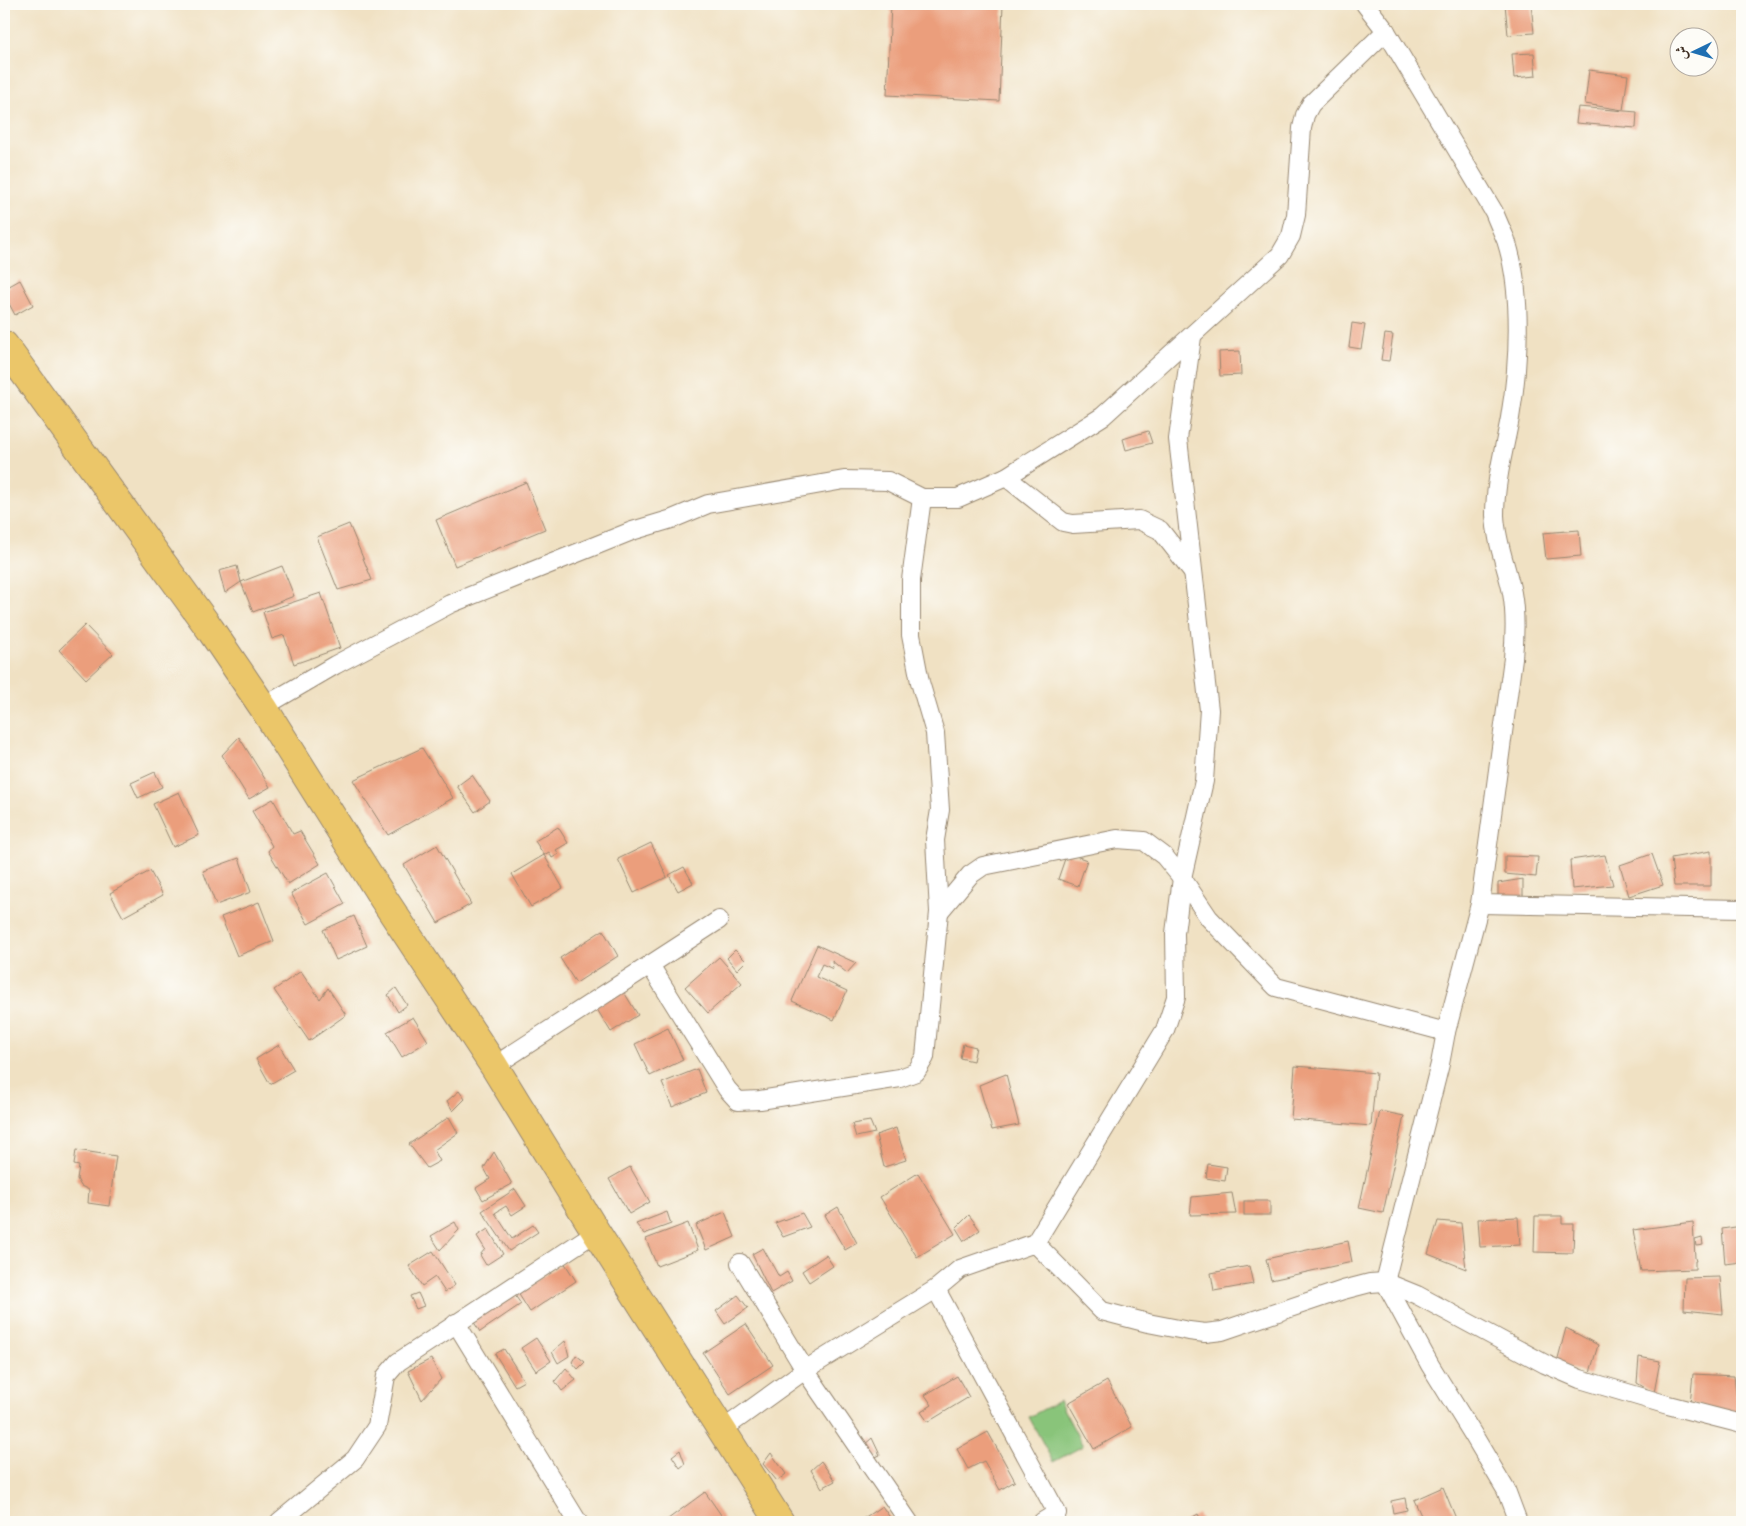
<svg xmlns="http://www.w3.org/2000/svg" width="1746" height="1526" viewBox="0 0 1746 1526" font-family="Cardo,Amiri,serif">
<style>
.green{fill:#89c47a;stroke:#62774c}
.building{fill:#eb9e7b}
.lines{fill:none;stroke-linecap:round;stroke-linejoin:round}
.minor-casing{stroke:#968670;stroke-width:20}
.primary-casing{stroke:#968670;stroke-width:30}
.minor{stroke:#fff;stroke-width:18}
.primary{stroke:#ebc669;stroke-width:28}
</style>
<rect width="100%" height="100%" fill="#fdfcf7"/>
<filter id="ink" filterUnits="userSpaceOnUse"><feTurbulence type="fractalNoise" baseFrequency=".02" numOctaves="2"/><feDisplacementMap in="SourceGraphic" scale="10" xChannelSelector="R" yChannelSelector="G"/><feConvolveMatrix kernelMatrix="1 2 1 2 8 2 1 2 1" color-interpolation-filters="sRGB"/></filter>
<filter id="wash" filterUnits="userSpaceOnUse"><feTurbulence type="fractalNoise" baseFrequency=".0096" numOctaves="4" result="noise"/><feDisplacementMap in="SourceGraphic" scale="20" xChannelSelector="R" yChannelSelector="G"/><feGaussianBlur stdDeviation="1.12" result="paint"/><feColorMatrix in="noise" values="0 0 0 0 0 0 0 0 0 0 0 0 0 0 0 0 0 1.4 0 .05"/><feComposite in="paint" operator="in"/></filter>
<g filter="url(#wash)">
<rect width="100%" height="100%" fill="#f0e1c3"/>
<path class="green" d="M1059 1401 1083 1446 1053 1462 1029 1417Z"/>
<g id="blocks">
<g class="building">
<path d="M891 4H1003L999 101 887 95Z"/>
<path d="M1505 4H1531L1534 33 1508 35Z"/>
<path d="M1534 53 1536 76 1514 78 1512 54Z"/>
<path d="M1589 70 1628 75 1623 110 1585 104Z"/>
<path d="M1578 107 1637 112 1636 128 1576 123Z"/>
<path d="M20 280 33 305 15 315 4 294V289Z"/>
<path d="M1352 323 1365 325 1361 349 1349 347Z"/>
<path d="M1385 334 1393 335 1389 361 1381 360Z"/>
<path d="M1240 351 1241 375 1220 376 1219 352Z"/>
<path d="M1148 431 1152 443 1126 450 1123 439Z"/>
<path d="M526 482 545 529 455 566 436 520Z"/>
<path d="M349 524 372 580 338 590 317 537Z"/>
<path d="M1579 530 1581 556 1546 559 1543 533Z"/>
<path d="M237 566 241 582 225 593 219 571Z"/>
<path d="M282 566 294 596 253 612 241 582Z"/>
<path d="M321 593 340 648 294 664 284 635 272 639 263 612Z"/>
<path d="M85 625 113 654 86 679 59 650Z"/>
<path d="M239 737 270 787 249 799 222 755Z"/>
<path d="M422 748 453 798 388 835 353 780Z"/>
<path d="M155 772 162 787 138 798 131 783Z"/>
<path d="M472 775 490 801 475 812 457 786Z"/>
<path d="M179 792 199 835 173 847 153 804Z"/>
<path d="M273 799 293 834 300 831 320 864 288 884 268 851 272 846 252 811Z"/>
<path d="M558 827 568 843 556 850 559 854 552 858 549 852 544 855 535 841Z"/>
<path d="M651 843 667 877 634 893 618 859Z"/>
<path d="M437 845 471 904 438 923 404 865Z"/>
<path d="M1711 851V886H1674L1671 858Z"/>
<path d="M1067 853 1087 860 1078 886 1058 879Z"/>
<path d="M1652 854 1663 885 1629 896 1620 865Z"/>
<path d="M544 855 563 888 531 907 512 874Z"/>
<path d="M1605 855 1613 885 1572 889 1570 860Z"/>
<path d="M1505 856 1538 857 1536 877 1505 874Z"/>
<path d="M239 858 251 892 216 905 203 871Z"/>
<path d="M684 867 693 883 678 891 669 875Z"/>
<path d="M150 871 163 895 123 917 110 893Z"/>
<path d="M328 873 345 904 308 924 291 893Z"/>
<path d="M1523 879V899L1498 898V883Z"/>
<path d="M259 902 274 941 237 956 221 917Z"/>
<path d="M354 916 367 946 336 960 323 930Z"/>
<path d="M603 930 618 956 576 983 560 958Z"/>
<path d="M817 945 856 963 847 973 832 961 833 969 822 964 816 977 847 991 834 1020 792 1001Z"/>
<path d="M735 950 746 961 737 970 727 958Z"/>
<path d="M719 957 742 983 708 1013 685 987Z"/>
<path d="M301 971 320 999 328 988 346 1015 309 1041 274 990Z"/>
<path d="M396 988 407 1005 398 1012 388 995Z"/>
<path d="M622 989 638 1015 611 1032 595 1006Z"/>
<path d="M413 1017 428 1041 402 1057 387 1032Z"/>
<path d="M668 1028 683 1060 650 1076 635 1044Z"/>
<path d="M963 1044 976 1047 973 1061 960 1058Z"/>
<path d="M279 1045 294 1070 270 1084 256 1059Z"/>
<path d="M1295 1066 1376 1073 1371 1126 1291 1119Z"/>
<path d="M697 1069 706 1093 672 1107 662 1083Z"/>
<path d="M1006 1074 1019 1125 992 1130 979 1085Z"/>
<path d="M459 1091 465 1099 453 1111 447 1101Z"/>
<path d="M1380 1111 1404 1116 1383 1213 1359 1208Z"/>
<path d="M449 1117 458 1133 434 1150 440 1161 427 1168 409 1144Z"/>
<path d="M870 1121 875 1133 856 1137 852 1124Z"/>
<path d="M896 1128 906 1160 884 1167 876 1135Z"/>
<path d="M76 1150 116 1156 109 1206 88 1203 89 1190 81 1186 77 1179 79 1166 74 1165Z"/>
<path d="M494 1152 512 1184 483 1200 476 1188 490 1179 484 1168Z"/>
<path d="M1208 1164 1227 1167 1225 1181 1206 1178Z"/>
<path d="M630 1167 650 1202 629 1214 609 1179Z"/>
<path d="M918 1173 955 1234 917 1257 880 1197Z"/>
<path d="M515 1189 526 1206 512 1215 506 1206 495 1213 512 1239 533 1225 538 1232 509 1251 482 1211Z"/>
<path d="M1232 1193 1236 1214 1190 1215 1192 1197Z"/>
<rect x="1244" y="1201" width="26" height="14"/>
<path d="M838 1207 857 1243 845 1250 825 1215Z"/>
<path d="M667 1212 671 1224 644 1234 636 1224Z"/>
<path d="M725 1212 735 1237 706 1250 696 1225Z"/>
<path d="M802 1213 810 1227 783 1237 775 1223Z"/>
<path d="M969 1215 980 1230 964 1241 956 1228Z"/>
<path d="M1535 1216H1562V1224H1574L1573 1253 1534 1252Z"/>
<path d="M1518 1217 1520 1245 1480 1247 1478 1219Z"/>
<path d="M1438 1221 1461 1223 1466 1269 1428 1254Z"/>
<path d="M455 1222 459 1230 440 1250 431 1236Z"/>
<path d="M1693 1222 1695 1258 1696 1261H1695V1269L1641 1271 1633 1230Z"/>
<path d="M688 1223 698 1250 657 1266 646 1239Z"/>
<path d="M1742 1226V1262L1725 1264 1722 1229Z"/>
<path d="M488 1229 503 1254 486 1265 480 1255 485 1249 477 1236Z"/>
<path d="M1702 1238 1703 1245 1696 1246 1695 1240Z"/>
<path d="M1348 1241 1352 1262 1271 1280 1266 1259Z"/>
<path d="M763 1248 779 1277 787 1272 792 1281 771 1293 752 1254Z"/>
<path d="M433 1251 455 1285 445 1292 435 1277 422 1286 409 1266Z"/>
<path d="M826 1255 833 1266 809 1282 802 1271Z"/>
<path d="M564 1262 576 1281 530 1312 518 1293Z"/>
<path d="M1249 1266 1253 1284 1214 1291 1211 1273Z"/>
<path d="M1720 1277 1723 1314 1684 1310 1685 1278Z"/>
<path d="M512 1291 521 1304 480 1332 472 1319Z"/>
<path d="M418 1293 424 1306 416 1309 410 1296Z"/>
<path d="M738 1295 748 1308 725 1324 716 1311Z"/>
<path d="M746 1324 773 1365 730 1394 703 1353Z"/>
<path d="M1566 1328 1598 1345 1589 1376 1557 1362Z"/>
<path d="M536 1338 551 1361 536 1371 521 1348Z"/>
<path d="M565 1341 569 1356 558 1363 552 1352Z"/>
<path d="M504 1349 524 1381 515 1386 495 1354Z"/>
<path d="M576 1355 585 1362 578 1369 572 1362Z"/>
<path d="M1639 1357 1660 1361 1654 1393 1637 1383Z"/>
<path d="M431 1359 441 1379 422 1400 408 1371Z"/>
<path d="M566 1368 576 1380 562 1391 555 1381Z"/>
<path d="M1693 1374 1734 1376 1739 1415 1690 1404Z"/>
<path d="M957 1376 969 1397 928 1422 921 1412 932 1405 925 1395Z"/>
<path d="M1107 1381 1132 1427 1094 1449 1068 1403Z"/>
<path d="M988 1432 1015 1481 1000 1490 984 1461 968 1469 957 1449Z"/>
<path d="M872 1438 880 1455 871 1459 863 1446Z"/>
<path d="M680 1450 685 1464 680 1468 672 1456Z"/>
<path d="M771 1453 786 1474 777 1481 763 1464Z"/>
<path d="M821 1461 835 1481 822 1488 811 1470Z"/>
<path d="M1443 1487 1457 1521 1424 1522 1414 1500Z"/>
<path d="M705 1492 726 1522H664Z"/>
<path d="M1405 1498 1407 1510 1393 1513 1391 1501Z"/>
<path d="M882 1506 893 1522H858Z"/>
<path d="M1198 1514 1202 1522H1184Z"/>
</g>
</g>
</g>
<g filter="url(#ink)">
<use href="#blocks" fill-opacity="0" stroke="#968670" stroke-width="1"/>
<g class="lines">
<defs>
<g id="minor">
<path d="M1365 4 1386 31 1494 212C1498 222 1502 231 1506 240 1523 292 1519 365 1510 418 1504 450 1495 483 1495 515 1496 543 1507 567 1512 593 1516 615 1515 636 1513 658L1480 904 1446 1032 1440 1064 1385 1282 1430 1365 1474 1436 1506 1490 1518 1522"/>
<path d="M1006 477 1063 522 1073 524 1139 520 1160 530 1193 572"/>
<path d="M263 707 335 665 450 604 632 531 672 519 708 504 844 480 888 481 922 498H958L1006 477 1103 416 1280 255 1291 236 1296 215 1302 128 1305 115 1311 104 1386 31"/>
<path d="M1480 904 1742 909"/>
<path d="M939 912 970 875 983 866 1117 839 1144 841 1164 856 1182 878 1209 918 1276 987 1446 1032"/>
<path d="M650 965 727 1089 738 1101 760 1100 900 1078 916 1072 925 1057 939 912 935 840 940 810 935 733 920 682 911 635V580L922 498"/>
<path d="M494 1066 719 920"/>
<path d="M1035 1243 1165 1030 1176 997 1175 933 1182 878 1204 781 1209 710 1178 439 1192 337"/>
<path d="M740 1263 805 1370 909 1522"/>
<path d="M936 1289 1057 1513 1042 1522"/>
<path d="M456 1323 578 1522"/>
<path d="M722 1430 805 1370 936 1289 960 1269 1035 1243 1102 1311 1148 1323 1189 1331 1205 1333 1222 1331 1343 1290 1370 1283 1385 1282 1417 1295 1545 1364 1580 1379 1668 1405 1742 1424"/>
<path d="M279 1522 355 1459 377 1426 386 1376 398 1362 596 1232"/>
</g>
<path id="primary" d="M4 345 210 629 263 707 383 898 494 1066 596 1232 780 1522"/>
</defs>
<use href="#minor" class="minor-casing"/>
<use href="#primary" class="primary-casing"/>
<use href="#minor" class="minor"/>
<use href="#primary" class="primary"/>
</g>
</g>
<rect width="1746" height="1526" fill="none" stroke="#fdfcf7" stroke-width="20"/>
<g transform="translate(1694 52) rotate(265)"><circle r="24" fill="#fdfcf7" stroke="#afa8a0"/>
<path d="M0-4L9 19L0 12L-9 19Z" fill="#1f6fb2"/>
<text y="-8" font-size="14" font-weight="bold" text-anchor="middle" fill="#3b2a1e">ش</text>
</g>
</svg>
